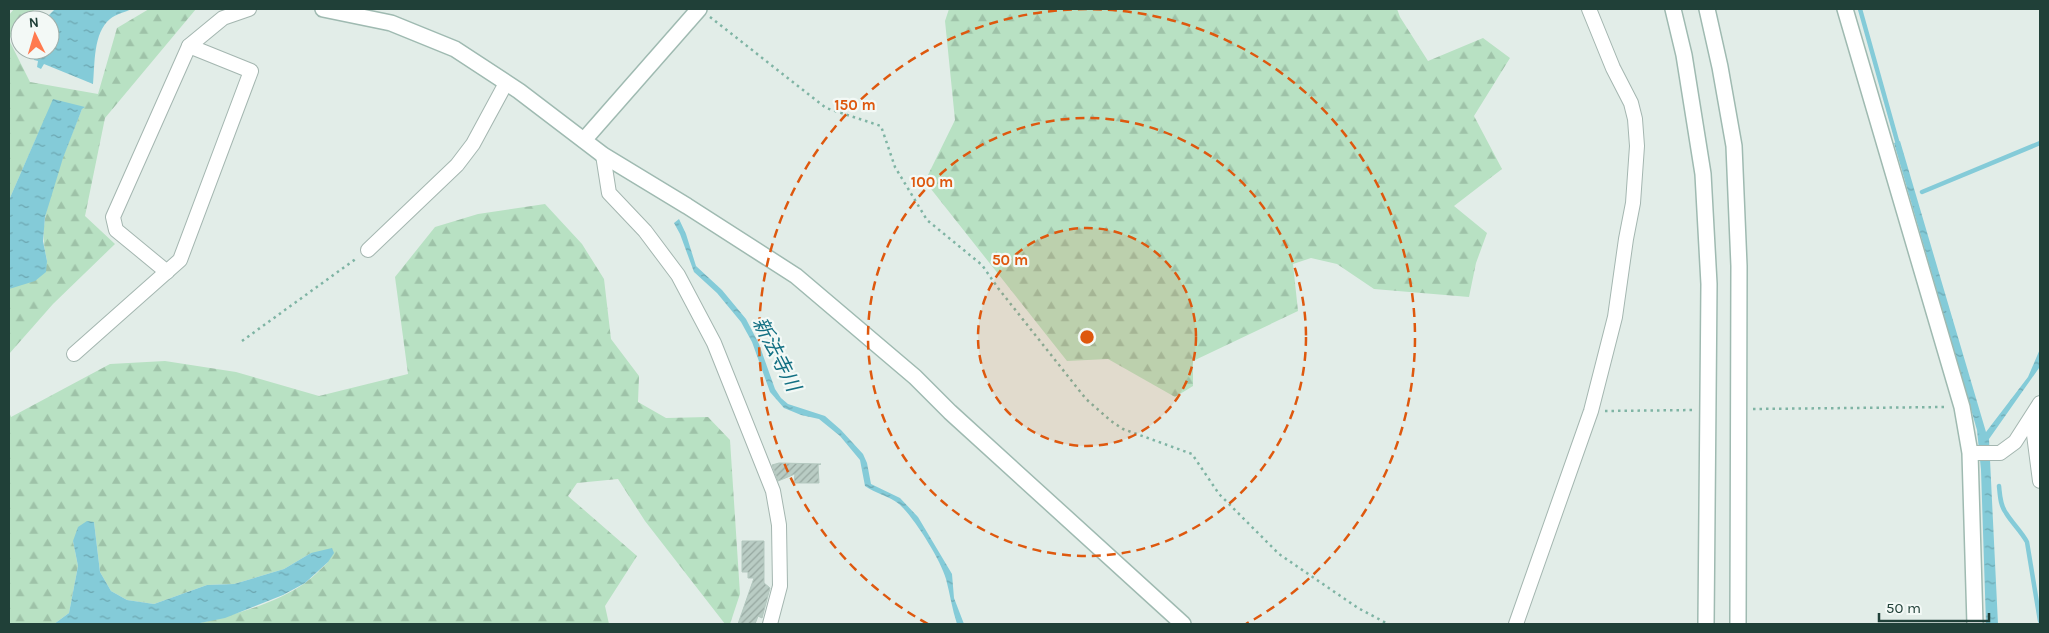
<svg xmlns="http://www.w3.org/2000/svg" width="2049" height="633" viewBox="0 0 2049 633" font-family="Karla,'Noto Sans JP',sans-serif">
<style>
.forest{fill:url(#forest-firs)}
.water{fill:url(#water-ripples)}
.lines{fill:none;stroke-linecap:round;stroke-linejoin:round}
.stream{stroke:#84cbd8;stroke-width:4.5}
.building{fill:url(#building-hatch);stroke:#b3c8bf}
.street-casing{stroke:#a4b6b0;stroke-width:16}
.secondary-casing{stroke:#9fbab1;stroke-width:18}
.path{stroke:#7fb4a4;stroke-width:2.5;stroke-dasharray:2.5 4;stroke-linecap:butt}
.street{stroke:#fff;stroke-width:14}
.secondary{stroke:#fff;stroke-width:15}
.ring{fill:none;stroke:#de580e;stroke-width:2.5;stroke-dasharray:9 6}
.labels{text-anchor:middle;stroke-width:4.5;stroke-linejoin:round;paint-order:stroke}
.water-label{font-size:20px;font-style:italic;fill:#137083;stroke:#f3f9f6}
.centre{fill:#de580e;stroke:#f3f9f6;stroke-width:2.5}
.ring-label{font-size:15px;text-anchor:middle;font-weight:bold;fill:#de580e;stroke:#f3f9f6;stroke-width:4.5;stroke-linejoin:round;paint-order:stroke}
</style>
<defs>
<pattern id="forest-firs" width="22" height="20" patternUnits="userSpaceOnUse" patternTransform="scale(1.25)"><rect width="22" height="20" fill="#b8e1c3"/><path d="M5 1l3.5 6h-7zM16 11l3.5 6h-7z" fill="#9ec2a8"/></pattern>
<pattern id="water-ripples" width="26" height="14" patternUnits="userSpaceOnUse" patternTransform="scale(1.25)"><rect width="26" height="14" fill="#84cbd8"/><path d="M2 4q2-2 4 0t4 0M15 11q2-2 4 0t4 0" fill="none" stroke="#6ca6b0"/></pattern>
<pattern id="building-hatch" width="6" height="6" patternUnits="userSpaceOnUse" patternTransform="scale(1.25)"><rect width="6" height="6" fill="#b9ccc4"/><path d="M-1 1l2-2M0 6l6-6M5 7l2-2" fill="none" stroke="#96a7a0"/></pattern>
</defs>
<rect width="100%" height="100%" fill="#e2ede8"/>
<g class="forest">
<path d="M14 9H36L20 20 9 40 30 82 98 94 117 28 149 9H196L105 118 85 216 115 244 53 304 9 354V289L47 261C46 255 44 248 44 242 40 208 69 142 82 109L85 107 38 134 9 200V15Z"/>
<path d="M949 9H1397L1400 17 1428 61 1483 38 1510 58 1474 116 1502 169 1454 206 1487 233 1476 263 1469 297 1374 289 1337 264 1311 258 1293 264 1298 311 1193 361V386L1175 397 1108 359 1067 361 931 189 928 175 955 120 945 21Z"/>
<path d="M545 204 582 244 604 279 611 339 639 376 638 402 666 418 708 417 730 440 740 594 730 624H725L645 521 618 479 577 483 568 496 637 556 605 606 609 624H195C231 616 275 604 305 583 313 577 321 569 328 562L311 553 284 569 234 584 207 585 154 604 127 600 111 591 100 572 94 522 73 541 78 566 69 613 54 624H9V412L11 417 110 364 165 361 236 372 319 396 408 374 395 277 435 227 478 214Z"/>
</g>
<g class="water">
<path d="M55 9H132C125 12 116 14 110 19 93 33 95 64 93 84L44 64 41 69 37 67 38 61 34 60 33 50H50V20H44Z"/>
<path d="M53 99 85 107 82 109 63 158 45 217 43 241 47 261 46 272 35 281 9 289V200Z"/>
<path d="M1900 141 1986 432 2028 377 2040 349 2039 368 1989 439 1998 624H1986L1981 470 1977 430 1894 143Z"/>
<path d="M679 219 686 234 696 266 722 290 746 319 759 344 775 389 781 398 788 404 825 416 841 430 863 454 867 463 871 484 900 498 918 517 952 574 954 598 964 624H957C952 609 950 594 946 579 941 560 913 516 899 504 889 496 875 493 865 486L860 460 840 436 819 419 801 415 784 408 770 392 752 342 741 322 717 293 694 272 680 234 674 223Z"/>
<path d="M87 521 94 522 100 572 111 591 127 600 154 604 207 585 234 584 284 569 311 553 332 548 334 553 328 562 305 583 283 595 225 618 195 624H54L69 613 78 566 73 541 78 527Z"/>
</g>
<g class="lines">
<g class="stream">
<path d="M1860 9 1899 148"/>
<path d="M1922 192 2040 143"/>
<path d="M1999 486C2000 495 2000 505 2006 513 2012 523 2021 531 2027 542L2040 621"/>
</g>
</g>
<g class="building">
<path d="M779 463 821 464 818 465 819 483H794L795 474 778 481 772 465Z"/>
<path d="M742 541H764V583L770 588 762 618 758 616 755 624H738L754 578H748V572H742Z"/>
</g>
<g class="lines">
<defs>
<g id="street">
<path d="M603 155 609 193 645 231 678 275 714 343 773 491 779 525 780 586 770 624"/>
<path d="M368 250 457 165 473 144 506 83"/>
<path d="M167 272 116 230 113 217 189 46 223 18 249 9"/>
<path d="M74 354 180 260 251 71 189 46"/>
<path d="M2032 419 2040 481"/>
<path d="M1970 453H2000L2015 442 2040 403"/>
<path d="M1516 624 1591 411 1615 317 1626 239 1633 203 1637 146 1635 119 1631 103 1613 68 1589 9"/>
</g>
<g id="secondary">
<path d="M323 9 391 23 455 49 519 91 603 155 687 206 796 276 915 377 950 412 1183 624"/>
<path d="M1673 9 1684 55 1703 174 1709 284 1706 624"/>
<path d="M1707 9 1720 67 1734 146 1739 266 1738 624"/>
<path d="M1845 9 1962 407 1970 453 1975 624"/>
<path d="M584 140 699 9"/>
</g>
</defs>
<use href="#street" class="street-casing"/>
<use href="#secondary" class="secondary-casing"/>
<g class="path">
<path d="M710 17 826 108 881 126 895 167 927 220 982 265 998 288 1086 399 1111 421 1123 429 1192 454 1219 494 1279 554 1358 608 1388 624"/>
<path d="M242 341 357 258"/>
<path d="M1753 409 1947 407"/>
<path d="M1605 411 1695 410"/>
</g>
<use href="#street" class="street"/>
<use href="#secondary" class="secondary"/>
</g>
<circle cx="1087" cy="337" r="109" fill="#de580e" fill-opacity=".12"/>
<g class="ring">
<circle cx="1087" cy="337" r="109"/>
<circle cx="1087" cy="337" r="219"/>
<path d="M928 624A328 328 0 1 1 1246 624"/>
</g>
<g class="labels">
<g class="water-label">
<text transform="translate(777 354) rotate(63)" y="7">新法寺川</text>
</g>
</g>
<circle cx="1087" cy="337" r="8" class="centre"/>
<g class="ring-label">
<text x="855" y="110">150 m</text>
<text x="932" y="187">100 m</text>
<text x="1010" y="265">50 m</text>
</g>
<rect width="2049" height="633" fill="none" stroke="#204038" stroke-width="20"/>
<g transform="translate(35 35) rotate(355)"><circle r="24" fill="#f3f9f6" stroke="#9fafaa"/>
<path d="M0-4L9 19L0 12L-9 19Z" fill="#ff7a4e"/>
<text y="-8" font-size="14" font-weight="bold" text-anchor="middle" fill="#204038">N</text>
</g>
<path d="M1879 613v8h110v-8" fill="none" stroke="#204038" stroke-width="2.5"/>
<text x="1886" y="613" font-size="15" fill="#204038" stroke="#f3f9f6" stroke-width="4" paint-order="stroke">50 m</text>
</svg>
